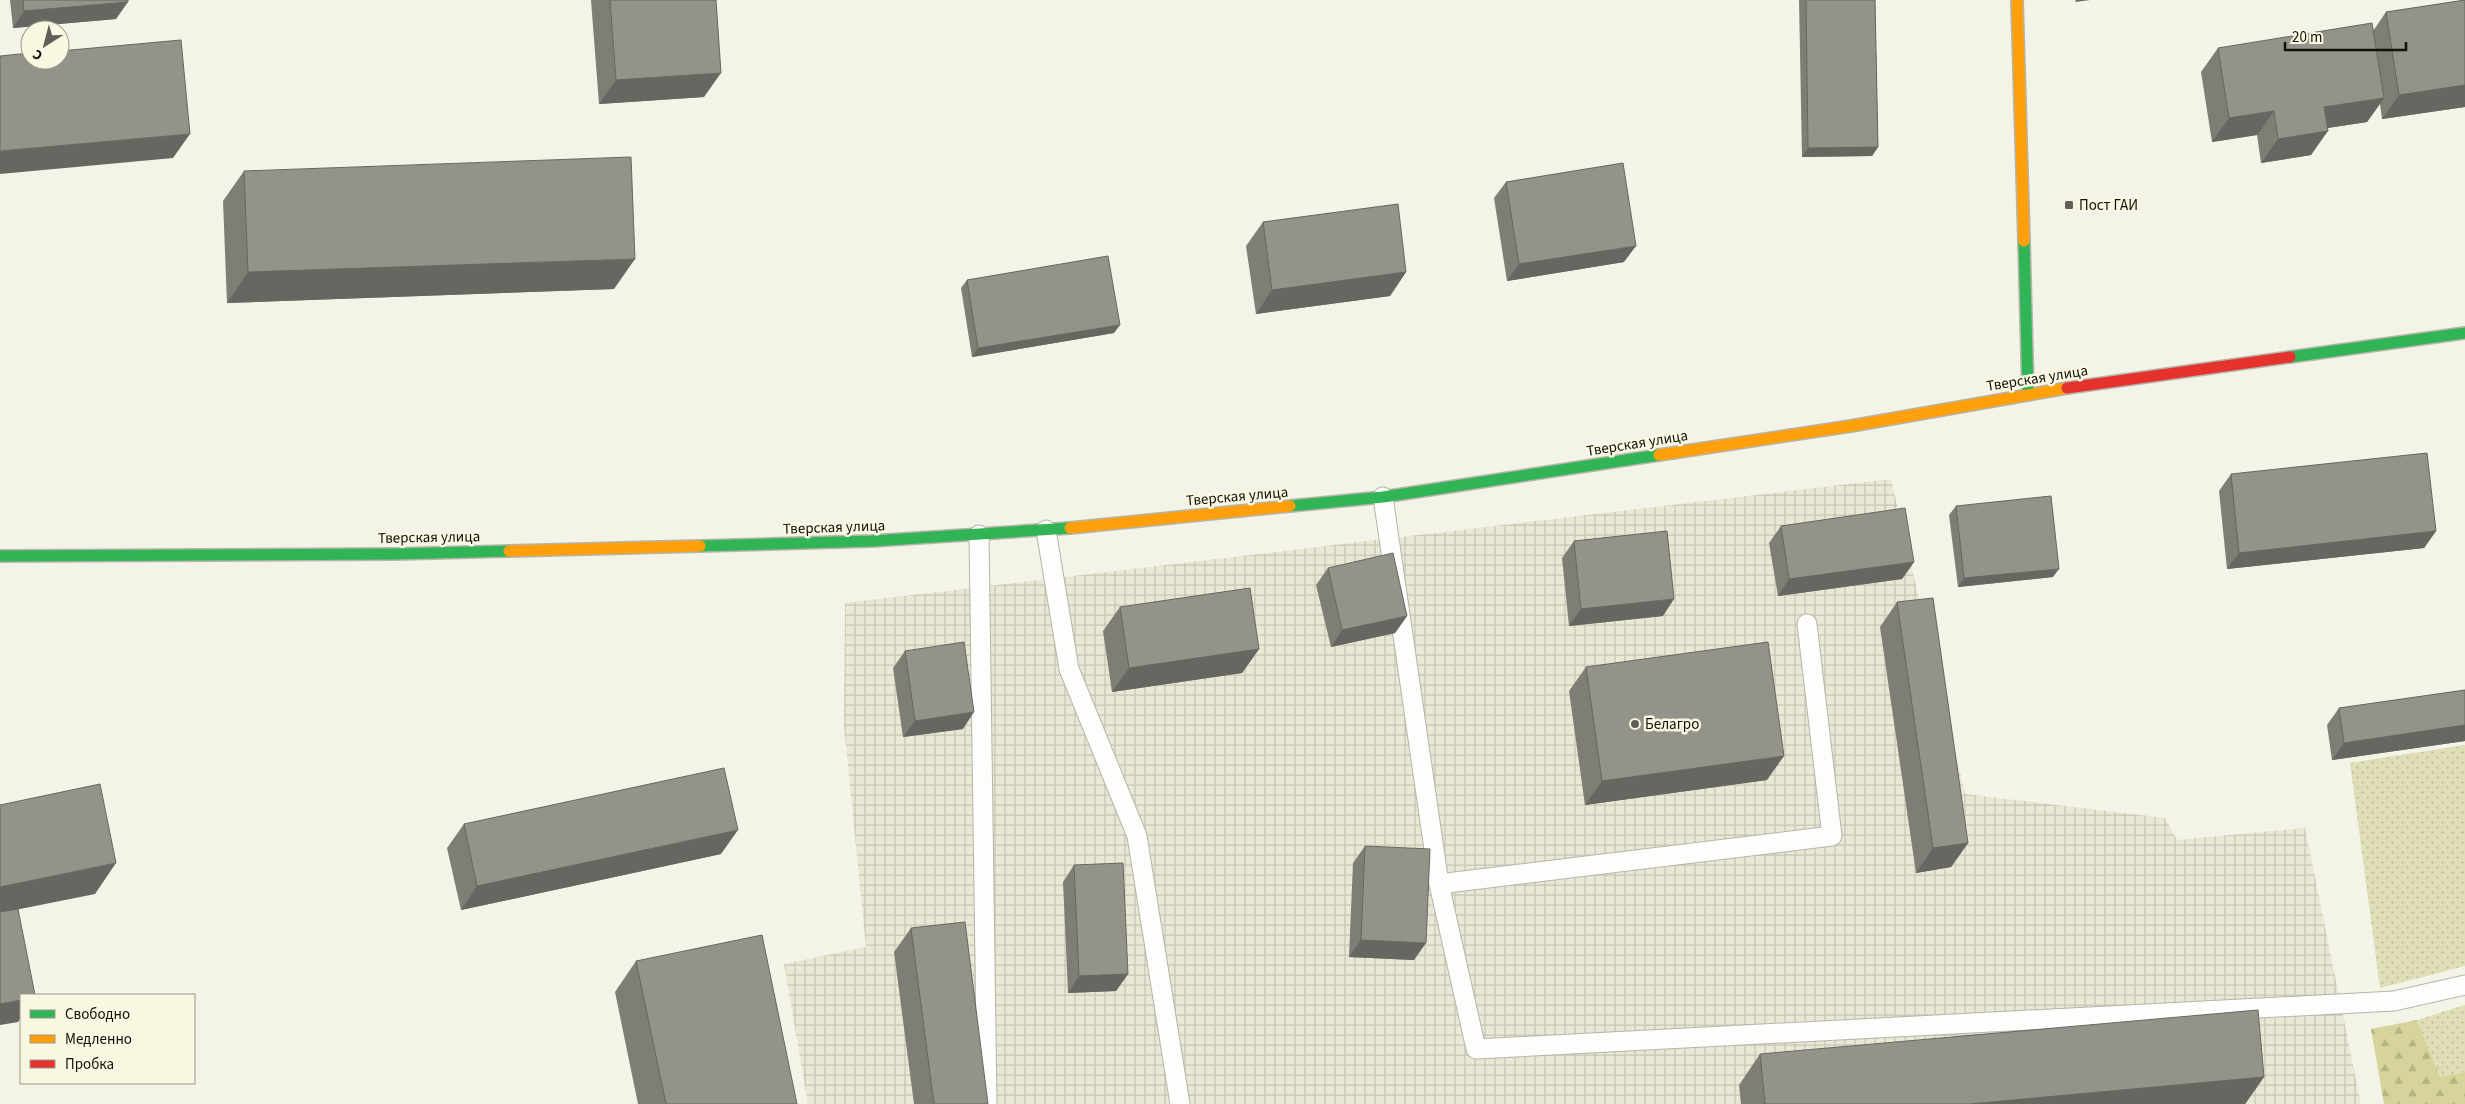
<svg xmlns="http://www.w3.org/2000/svg" width="2465" height="1104" viewBox="0 0 2465 1104" font-family="'Source Sans 3',sans-serif">
<style>
.industrial{fill:url(#industrial-grid)}
.green{fill:url(#green-dots)}
.forest{fill:url(#forest-firs)}
.lines{fill:none;stroke-linecap:round;stroke-linejoin:round}
.lane-casing{stroke:#b5b5ac;stroke-width:21}
.fast-casing{stroke:#b5b5ac;stroke-width:14}
.slow-casing{stroke:#b5b5ac;stroke-width:14}
.jam-casing{stroke:#b5b5ac;stroke-width:14}
.lane{stroke:#fdfdfb;stroke-width:19}
.fast{stroke:#30b455;stroke-width:11}
.slow{stroke:#ff9f0a;stroke-width:11}
.jam{stroke:#e5322d;stroke-width:11}
.wall{fill:#7e7e77}
.shaded-wall{fill:#676761}
.building{fill:#93938a;stroke:#676761}
.poi-dot{fill:#605f57;stroke:#f8f7e2;stroke-width:2}
.labels{text-anchor:middle;stroke-width:5;stroke-linejoin:round;paint-order:stroke}
.poi-label{font-size:15px;fill:#111009;stroke:#f8f7e2;text-anchor:start}
.street-label{font-size:15px;fill:#111009;stroke:#f8f7e2}
</style>
<defs>
<pattern id="industrial-grid" width="8" height="8" patternUnits="userSpaceOnUse" patternTransform="scale(1.25)"><rect width="8" height="8" fill="#e9e8d4"/><path d="M0 4h8M4 0v8" fill="none" stroke="#c7c6b5"/></pattern>
<pattern id="green-dots" width="8" height="8" patternUnits="userSpaceOnUse" patternTransform="scale(1.25)"><rect width="8" height="8" fill="#dfdeb7"/><path d="M2 2h.1M6 6h.1" fill="none" stroke="#bebd9c" stroke-width="1.8" stroke-linecap="round"/></pattern>
<pattern id="forest-firs" width="22" height="20" patternUnits="userSpaceOnUse" patternTransform="scale(1.25)"><rect width="22" height="20" fill="#d6d39b"/><path d="M5 1l3.5 6h-7zM16 11l3.5 6h-7z" fill="#b7b484"/></pattern>
</defs>
<rect width="100%" height="100%" fill="#f3f3e7"/>
<path class="industrial" d="M1891 479 1965 794 2165 818 2177 840 2305 828 2361 1104H808L784 964 866 947 844 726 845 603Z"/>
<g class="green">
<path d="M2465 745V966L2380 988 2350 763Z"/>
<path d="M2465 1005V1072L2440 1077 2417 1020Z"/>
</g>
<path class="forest" d="M2417 1020 2440 1077 2465 1072V1104H2384L2371 1029Z"/>
<g class="lines">
<defs>
<g id="lane">
<path d="M1383 497 1439 884 1476 1049 2394 1001 2465 985"/>
<path d="M1046 530 1069 669 1137 836 1180 1104"/>
<path d="M979 535 987 1104"/>
<path d="M1439 884 1832 836 1807 624"/>
</g>
<g id="fast">
<path d="M2024 241 2028 393"/>
<path d="M2290 357 2465 333"/>
<path d="M1290 506 1383 497 1659 455"/>
<path d="M700 546 872 541 1070 528"/>
<path d="M0 556 396 554 509 551"/>
</g>
<g id="slow">
<path d="M2017 0 2024 241"/>
<path d="M1659 455 1851 426 2067 388"/>
<path d="M1070 528 1290 506"/>
<path d="M509 551 700 546"/>
</g>
<path id="jam" d="M2067 388 2290 357"/>
</defs>
<use href="#lane" class="lane-casing"/>
<use href="#fast" class="fast-casing"/>
<use href="#slow" class="slow-casing"/>
<use href="#jam" class="jam-casing"/>
<use href="#lane" class="lane"/>
<use href="#fast" class="fast"/>
<use href="#slow" class="slow"/>
<use href="#jam" class="jam"/>
</g>
<g class="wall">
<path d="M10 0H128L116 19 13 28Z"/>
<path d="M591 0H716L704 97 599 104Z"/>
<path d="M1799 0H1875L1878 147 1872 156 1802 157Z"/>
<path d="M2465 0V107L2382 119 2380 104 2367 122 2328 128 2311 155 2261 163 2257 135 2212 142 2201 72 2218 48 2373 31 2386 12Z"/>
<path d="M244 171 614 289 227 303 223 201Z"/>
<path d="M1506 182 1624 262 1507 281 1494 198Z"/>
<path d="M1263 222 1406 272 1390 296 1256 314 1246 246Z"/>
<path d="M967 280 1114 333 972 357 961 288Z"/>
<path d="M2231 474 2436 531 2424 548 2227 569 2219 491Z"/>
<path d="M1956 506 2053 577 1958 587 1949 515Z"/>
<path d="M1781 526 1914 562 1902 579 1778 596 1769 543Z"/>
<path d="M1574 541 1663 616 1569 626 1562 558Z"/>
<path d="M1328 568 1407 616 1395 633 1331 647 1316 585Z"/>
<path d="M1897 602 1968 843 1951 867 1916 873 1880 627Z"/>
<path d="M1120 607 1259 649 1242 673 1112 692 1103 631Z"/>
<path d="M905 651 963 729 903 737 893 668Z"/>
<path d="M1586 667 1767 780 1585 805 1569 691Z"/>
<path d="M2465 690V741L2332 760 2327 725 2339 708Z"/>
<path d="M464 824 721 854 461 910 447 848Z"/>
<path d="M1365 846 1414 960 1349 957 1353 863Z"/>
<path d="M1074 865 1128 974 1116 991 1068 993 1063 882Z"/>
<path d="M911 928 988 1104H914L894 952Z"/>
<path d="M636 961 797 1104H638L615 992Z"/>
<path d="M1760 1054 2264 1077 2245 1104H1741L1739 1085Z"/>
</g>
<g class="shaded-wall">
<path d="M2076 0H2090L2075 2Z"/>
<path d="M128 2 116 19 13 28 24 11Z"/>
<path d="M721 73 704 97 599 104 616 80Z"/>
<path d="M2465 85V107L2382 119 2399 95Z"/>
<path d="M2384 98 2367 122 2307 131 2324 107Z"/>
<path d="M2274 111 2257 135 2212 142 2229 118Z"/>
<path d="M2328 131 2311 155 2261 163 2278 139Z"/>
<path d="M190 134 173 158 0 174V151Z"/>
<path d="M1878 147 1872 156 1802 157 1808 148Z"/>
<path d="M1636 246 1624 262 1507 281 1519 264Z"/>
<path d="M635 259 614 289 227 303 248 272Z"/>
<path d="M1406 272 1390 296 1256 314 1272 290Z"/>
<path d="M1120 325 1114 333 972 357 978 348Z"/>
<path d="M2436 531 2424 548 2227 569 2239 553Z"/>
<path d="M1914 562 1902 579 1778 596 1789 579Z"/>
<path d="M2059 569 2053 577 1958 587 1964 578Z"/>
<path d="M1674 599 1663 616 1569 626 1581 609Z"/>
<path d="M1407 616 1395 633 1331 647 1342 630Z"/>
<path d="M1259 649 1242 673 1112 692 1129 668Z"/>
<path d="M974 712 963 729 903 737 915 721Z"/>
<path d="M2465 725V741L2332 760 2344 743Z"/>
<path d="M1784 756 1767 780 1585 805 1602 781Z"/>
<path d="M738 830 721 854 461 910 477 886Z"/>
<path d="M1968 843 1951 867 1916 873 1933 848Z"/>
<path d="M116 863 95 894 0 913V887Z"/>
<path d="M1361 940 1426 943 1414 960 1349 957Z"/>
<path d="M1128 974 1116 991 1068 993 1079 976Z"/>
<path d="M21 1000V1018L18 1022 0 1025V1004Z"/>
<path d="M2264 1077 2245 1104H1970Z"/>
</g>
<g class="building">
<path d="M23 0H128V2L24 11Z"/>
<path d="M610 0H716L721 73 616 80Z"/>
<path d="M1806 0H1875L1878 147 1808 148Z"/>
<path d="M2465 0V85L2399 95 2386 12Z"/>
<path d="M2372 23 2384 98 2324 107 2328 131 2278 139 2274 111 2229 118 2218 48Z"/>
<path d="M181 40 190 134 0 151V56L30 53V60H60V51Z"/>
<path d="M631 157 635 259 248 272 244 171Z"/>
<path d="M1623 163 1636 246 1519 264 1506 182Z"/>
<path d="M1398 204 1406 272 1272 290 1263 222Z"/>
<path d="M1108 256 1120 325 978 348 967 280Z"/>
<path d="M2427 453 2436 531 2239 553 2231 474Z"/>
<path d="M2051 496 2059 569 1964 578 1956 506Z"/>
<path d="M1905 508 1914 562 1789 579 1781 526Z"/>
<path d="M1667 531 1674 599 1581 609 1574 541Z"/>
<path d="M1393 553 1407 616 1342 630 1328 568Z"/>
<path d="M1250 588 1259 649 1129 668 1120 607Z"/>
<path d="M1933 598 1968 843 1933 848 1897 602Z"/>
<path d="M964 642 974 712 915 721 905 651Z"/>
<path d="M1768 642 1784 756 1602 781 1586 667Z"/>
<path d="M2465 690V725L2344 743 2339 708Z"/>
<path d="M724 768 738 830 477 886 464 824Z"/>
<path d="M100 784 116 863 0 887V805Z"/>
<path d="M1365 846 1430 849 1426 943 1361 940Z"/>
<path d="M1123 863 1128 974 1079 976 1074 865Z"/>
<path d="M18 909 35 995H21V1000L0 1004V912Z"/>
<path d="M965 922 988 1104H934L911 928Z"/>
<path d="M762 935 797 1104H666L636 961Z"/>
<path d="M2258 1010 2264 1077 1970 1104H1765L1760 1054Z"/>
</g>
<g class="poi-dot">
<rect x="2064" y="200" width="10" height="10" rx="2.5"/>
<circle cx="1635" cy="724" r="5"/>
</g>
<g class="labels">
<g class="poi-label">
<text x="2079" y="210">Пост ГАИ</text>
<text x="1645" y="729">Белагро</text>
</g>
<g class="street-label">
<text transform="translate(2037 378) rotate(-9)" y="5">Тверская улица</text>
<text transform="translate(1637 443) rotate(-9)" y="5">Тверская улица</text>
<text transform="translate(1237 496) rotate(-5)" y="5">Тверская улица</text>
<text transform="translate(834 527) rotate(-2)" y="5">Тверская улица</text>
<text transform="translate(429 537) rotate(-1)" y="5">Тверская улица</text>
</g>
</g>
<rect x="20" y="994" width="175" height="90" fill="#f8f7e2" stroke="#9c9b8b"/>
<rect x="30" y="1010" width="25" height="8" fill="#30b455" stroke="#9c9b8b"/>
<text x="65" y="1019" font-size="15" fill="#111009">Свободно</text>
<rect x="30" y="1035" width="25" height="8" fill="#ff9f0a" stroke="#9c9b8b"/>
<text x="65" y="1044" font-size="15" fill="#111009">Медленно</text>
<rect x="30" y="1060" width="25" height="8" fill="#e5322d" stroke="#9c9b8b"/>
<text x="65" y="1069" font-size="15" fill="#111009">Пробка</text>
<g transform="translate(45 45) rotate(216)"><circle r="24" fill="#f8f7e2" stroke="#9c9b8b"/>
<path d="M0-4L9 19L0 12L-9 19Z" fill="#605f57"/>
<text y="-8" font-size="14" font-weight="bold" text-anchor="middle" fill="#111009">С</text>
</g>
<path d="M2285 42v8h121v-8" fill="none" stroke="#111009" stroke-width="2.5"/>
<text x="2292" y="42" font-size="15" fill="#111009" stroke="#f8f7e2" stroke-width="4" paint-order="stroke">20 m</text>
</svg>
